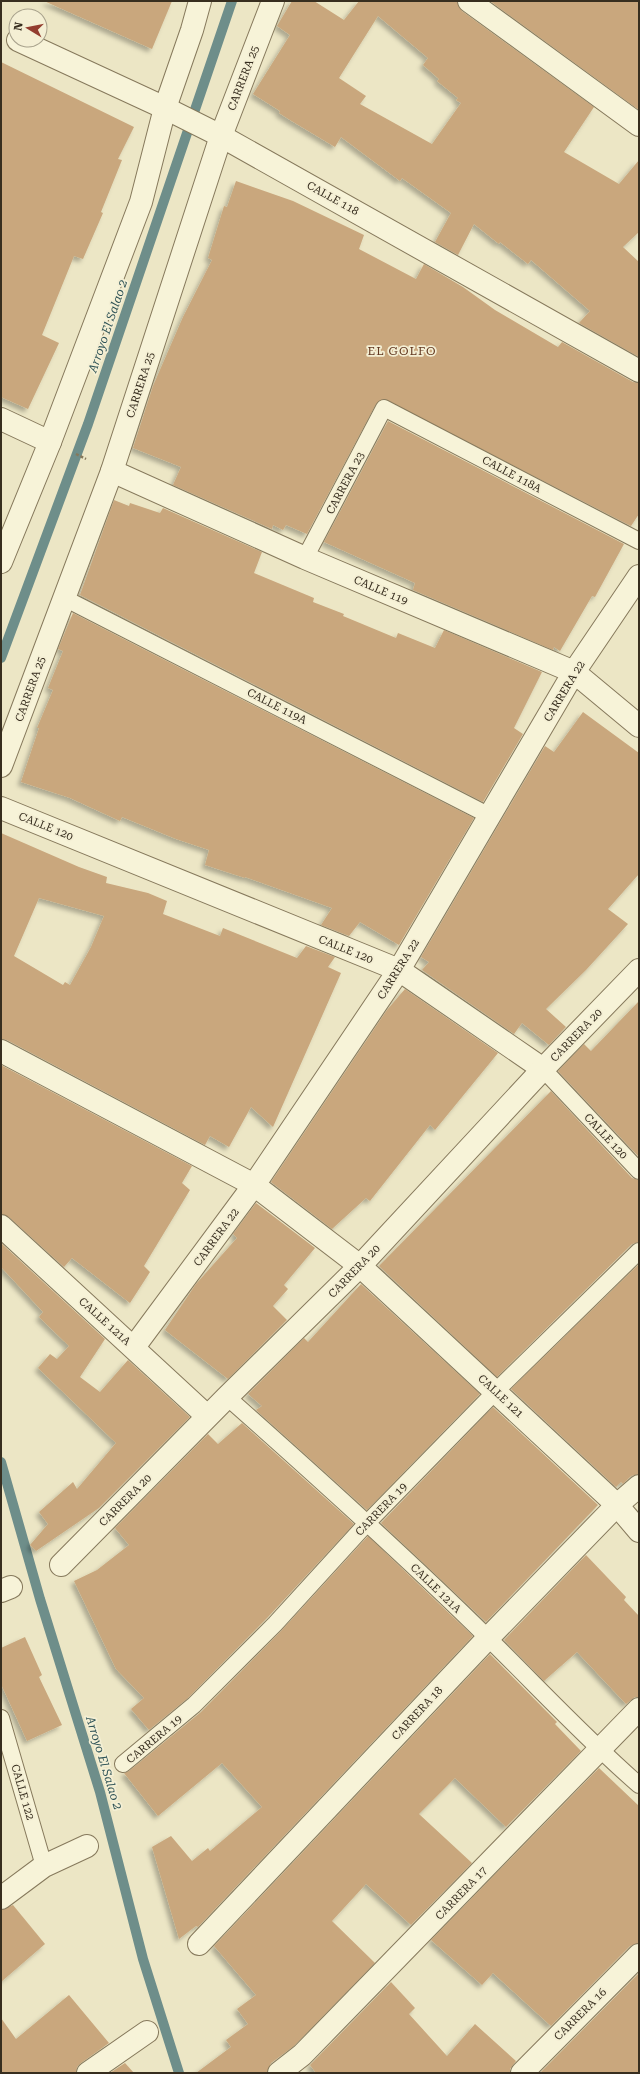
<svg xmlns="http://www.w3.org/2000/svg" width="640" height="2074" viewBox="0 0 640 2074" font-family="'Roboto Serif',serif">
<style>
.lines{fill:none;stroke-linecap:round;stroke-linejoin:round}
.stream{stroke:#6e8e8a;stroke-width:10}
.building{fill:#c9a77d;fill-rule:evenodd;filter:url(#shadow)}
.lane-casing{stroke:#86795c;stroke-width:18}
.street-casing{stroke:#86795c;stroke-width:24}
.path{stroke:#86795c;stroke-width:2.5;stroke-dasharray:3 2;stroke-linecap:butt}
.lane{stroke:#f7f3d8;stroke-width:16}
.street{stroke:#f7f3d8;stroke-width:22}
.labels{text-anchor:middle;stroke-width:3.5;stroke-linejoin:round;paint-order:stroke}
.street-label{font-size:11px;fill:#372e1f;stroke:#f4efd4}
.water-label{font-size:12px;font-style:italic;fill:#2f5356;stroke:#f4efd4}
.neighbourhood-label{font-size:12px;letter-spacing:1px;fill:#623821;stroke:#f4efd4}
</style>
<defs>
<filter id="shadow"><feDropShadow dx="-3.5" dy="3.5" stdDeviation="2" flood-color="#0004"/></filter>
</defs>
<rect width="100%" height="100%" fill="#ece6c5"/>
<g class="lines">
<g class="stream">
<path d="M1 658 88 424 232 1"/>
<path d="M1 1462 40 1599 100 1792 143 1959 179 2073"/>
</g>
</g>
<g class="building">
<path d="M44 1H172L152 49Z"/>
<path d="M292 1H314L344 20 359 1H457L462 11 594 107 564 152 619 184 639 160V232L623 247 639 262V357L579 323 590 311 531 260 528 264 500 242 499 244 474 224 458 255 435 242 451 213 402 178 400 181 341 137 335 147 290 120 279 113 280 111 253 94 290 35 277 26ZM378 16 428 58 423 65 439 79 437 81 458 98 456 100 461 103 432 144 360 104 366 96 339 78Z"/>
<path d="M490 1H639V110Z"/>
<path d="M1 62 134 127 118 159 122 160 101 212 103 213 83 259 74 256 42 335 59 343 28 409 1 397Z"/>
<path d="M236 181 293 201 364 235 359 249 416 279 424 264 463 287 495 310 558 347 562 342 633 382 639 383V514L631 526 384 399 376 404 307 534 286 525 283 530 273 525 272 529 173 485 181 467 133 448 153 386 183 317 212 260 208 258 224 206 227 207Z"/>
<path d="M388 421 624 544 595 597 592 596 560 651 554 647 553 650 413 590 415 583 324 542Z"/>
<path d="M114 500 129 506 130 503 160 513 163 508 262 552 254 573 314 598 313 602 344 614 343 616 396 638 398 633 435 648 444 630 542 672 514 728 523 734 483 802 80 595Z"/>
<path d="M73 613 474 818 399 945 360 922 349 936 321 925 332 908 245 877V878L205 865 209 850 176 839 122 817 120 821 70 798 21 782 39 728H37L53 690 48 688 63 651 58 649Z"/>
<path d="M583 712 639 753V874L608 909 628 924 586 970 546 1009 566 1027 549 1045 522 1023 514 1034 422 970 429 962 421 957 545 746 554 752Z"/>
<path d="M1 833 79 867 107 877 106 883 148 893 167 901 163 914 220 936 223 928 297 958 306 946 335 957 328 967 341 973 273 1127 251 1107 229 1147 210 1136 205 1145 7 1040 1 1039ZM39 898 104 916 91 947 70 985 65 982 63 985 14 956Z"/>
<path d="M405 989 498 1053 435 1130 430 1125 370 1201 366 1198 332 1229 271 1182 387 1010Z"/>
<path d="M639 1001V1157L558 1071 584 1044 591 1051Z"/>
<path d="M1 1065 192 1166 182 1183 190 1190 144 1266 150 1272 130 1303 72 1258 64 1267 9 1217 1 1214Z"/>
<path d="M551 1091 632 1178 639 1180V1242L632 1244 497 1377 379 1266Z"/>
<path d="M256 1203 315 1248 284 1285 288 1289 273 1306 287 1320 228 1379 165 1330 196 1284 237 1238 233 1234Z"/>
<path d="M1 1243 105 1339 80 1377 100 1392 128 1360 190 1417 99 1508 36 1551 30 1545 48 1524 39 1512 73 1482 77 1489 116 1443 38 1368 50 1354 57 1359 69 1346 39 1317 43 1312 1 1267Z"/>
<path d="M639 1264V1474L631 1476 623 1484 621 1482 616 1487 511 1389Z"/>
<path d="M361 1284 480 1394 367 1510 256 1410 262 1406 248 1394 304 1338 308 1342Z"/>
<path d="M493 1407 598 1505 486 1622 381 1523Z"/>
<path d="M242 1423 354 1524 268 1617 188 1698 149 1730 131 1709 144 1698 116 1669 74 1581 97 1570 129 1545 115 1528 208 1434 218 1444Z"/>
<path d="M368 1536 473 1636 198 1927 196 1926 179 1939 152 1847 171 1836 192 1861 208 1848 210 1851 262 1807 222 1763 158 1816 124 1773 129 1771 201 1712 282 1630Z"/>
<path d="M586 1555 626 1597 624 1600 639 1616V1697H635L626 1704 577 1652 544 1681 504 1640Z"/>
<path d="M25 1637 42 1675 39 1677 62 1725 27 1741 1 1684V1648Z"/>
<path d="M490 1654 557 1722 555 1724 581 1751 506 1827 455 1778 419 1814 472 1863 411 1925 366 1884 332 1921 375 1963 294 2046 271 2063 267 2073H196L231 2047 226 2040 248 2024 237 2009 256 1995 214 1946Z"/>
<path d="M599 1768 639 1806V1943L630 1946 551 2026 493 1973 482 1985 431 1940Z"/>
<path d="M13 1905 45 1944 1 1982V1910Z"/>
<path d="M639 1973V2073H540Z"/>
<path d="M391 1982 415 2008 409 2014 447 2056 475 2024 516 2061 510 2069V2073H316L310 2065Z"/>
<path d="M69 1995 109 2043 81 2063 77 2067 76 2073H1V2018L16 2039Z"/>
<path d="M125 2063 134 2073H110Z"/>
</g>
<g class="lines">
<defs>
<g id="lane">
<path d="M305 558 384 408 639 541"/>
<path d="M64 598 490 816"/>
<path d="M543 1069 639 1171"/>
<path d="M227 1397C315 1475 403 1554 487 1637 538 1687 585 1738 639 1785"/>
<path d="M1 1718 44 1866"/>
<path d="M123 1764 194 1705 275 1624 368 1522 496 1391 639 1251"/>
</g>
<g id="street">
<path d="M469 1 639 125"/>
<path d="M18 40 165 108 221 136 639 371"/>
<path d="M1 419 50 442"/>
<path d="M112 471 305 558 574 672 639 726"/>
<path d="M1 562 50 442 141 202 165 108 192 30 200 1"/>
<path d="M1 766 112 471 221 136 273 1"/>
<path d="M1 808 399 970 543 1069"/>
<path d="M1 1051 254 1185 360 1266 617 1505 639 1531"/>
<path d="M1 1226 207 1416"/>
<path d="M134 1347 254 1185 399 970 574 672 639 576"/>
<path d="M61 1565 227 1397 360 1266 543 1069 639 970"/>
<path d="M1 1591 11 1587"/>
<path d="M1 1898 44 1866 87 1846"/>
<path d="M199 1944 488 1638 617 1505 639 1486"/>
<path d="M88 2073 147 2032"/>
<path d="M279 2073 302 2055 639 1709"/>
<path d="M522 2073 639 1955"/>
</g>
</defs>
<use href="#lane" class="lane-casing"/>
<use href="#street" class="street-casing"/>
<path class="path" d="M76 454 86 459"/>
<use href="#lane" class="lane"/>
<use href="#street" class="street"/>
</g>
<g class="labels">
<g class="street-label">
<text transform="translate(243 78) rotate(-69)" y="4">CARRERA 25</text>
<text transform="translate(333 198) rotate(29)" y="4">CALLE 118</text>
<text transform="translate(140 385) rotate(-72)" y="4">CARRERA 25</text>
<text transform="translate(512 474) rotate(28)" y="4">CALLE 118A</text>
<text transform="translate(345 483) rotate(-62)" y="4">CARRERA 23</text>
<text transform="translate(381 590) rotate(23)" y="4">CALLE 119</text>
<text transform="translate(30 689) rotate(-70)" y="4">CARRERA 25</text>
<text transform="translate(564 691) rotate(-59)" y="4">CARRERA 22</text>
<text transform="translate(277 706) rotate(27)" y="4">CALLE 119A</text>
<text transform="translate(46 826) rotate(22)" y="4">CALLE 120</text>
<text transform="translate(346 949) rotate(22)" y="4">CALLE 120</text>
<text transform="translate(398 969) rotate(-58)" y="4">CARRERA 22</text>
<text transform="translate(576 1035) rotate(-46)" y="4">CARRERA 20</text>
<text transform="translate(606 1136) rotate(47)" y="4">CALLE 120</text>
<text transform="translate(216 1237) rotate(-54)" y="4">CARRERA 22</text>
<text transform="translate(354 1271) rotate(-46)" y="4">CARRERA 20</text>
<text transform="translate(105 1321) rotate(42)" y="4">CALLE 121A</text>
<text transform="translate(501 1396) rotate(43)" y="4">CALLE 121</text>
<text transform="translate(125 1500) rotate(-45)" y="4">CARRERA 20</text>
<text transform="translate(381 1509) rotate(-46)" y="4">CARRERA 19</text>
<text transform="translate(436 1588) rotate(44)" y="4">CALLE 121A</text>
<text transform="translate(417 1713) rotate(-47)" y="4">CARRERA 18</text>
<text transform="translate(154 1739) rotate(-40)" y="4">CARRERA 19</text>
<text transform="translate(23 1792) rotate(74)" y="4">CALLE 122</text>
<text transform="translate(461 1893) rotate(-46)" y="4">CARRERA 17</text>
<text transform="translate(580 2014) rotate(-45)" y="4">CARRERA 16</text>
</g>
<g class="water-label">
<text transform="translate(108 326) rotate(-71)" y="4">Arroyo El Salao 2</text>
<text transform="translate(104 1763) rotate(73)" y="4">Arroyo El Salao 2</text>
</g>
<g class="neighbourhood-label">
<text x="402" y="355">EL GOLFO</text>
</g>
</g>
<rect width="640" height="2074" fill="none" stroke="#372e1f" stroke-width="4"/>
<g transform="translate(28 28) rotate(280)"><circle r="19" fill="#f4efd4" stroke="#a8a28c"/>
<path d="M0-3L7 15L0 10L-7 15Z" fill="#933d2f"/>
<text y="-6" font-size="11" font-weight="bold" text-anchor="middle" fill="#372e1f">N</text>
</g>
</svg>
